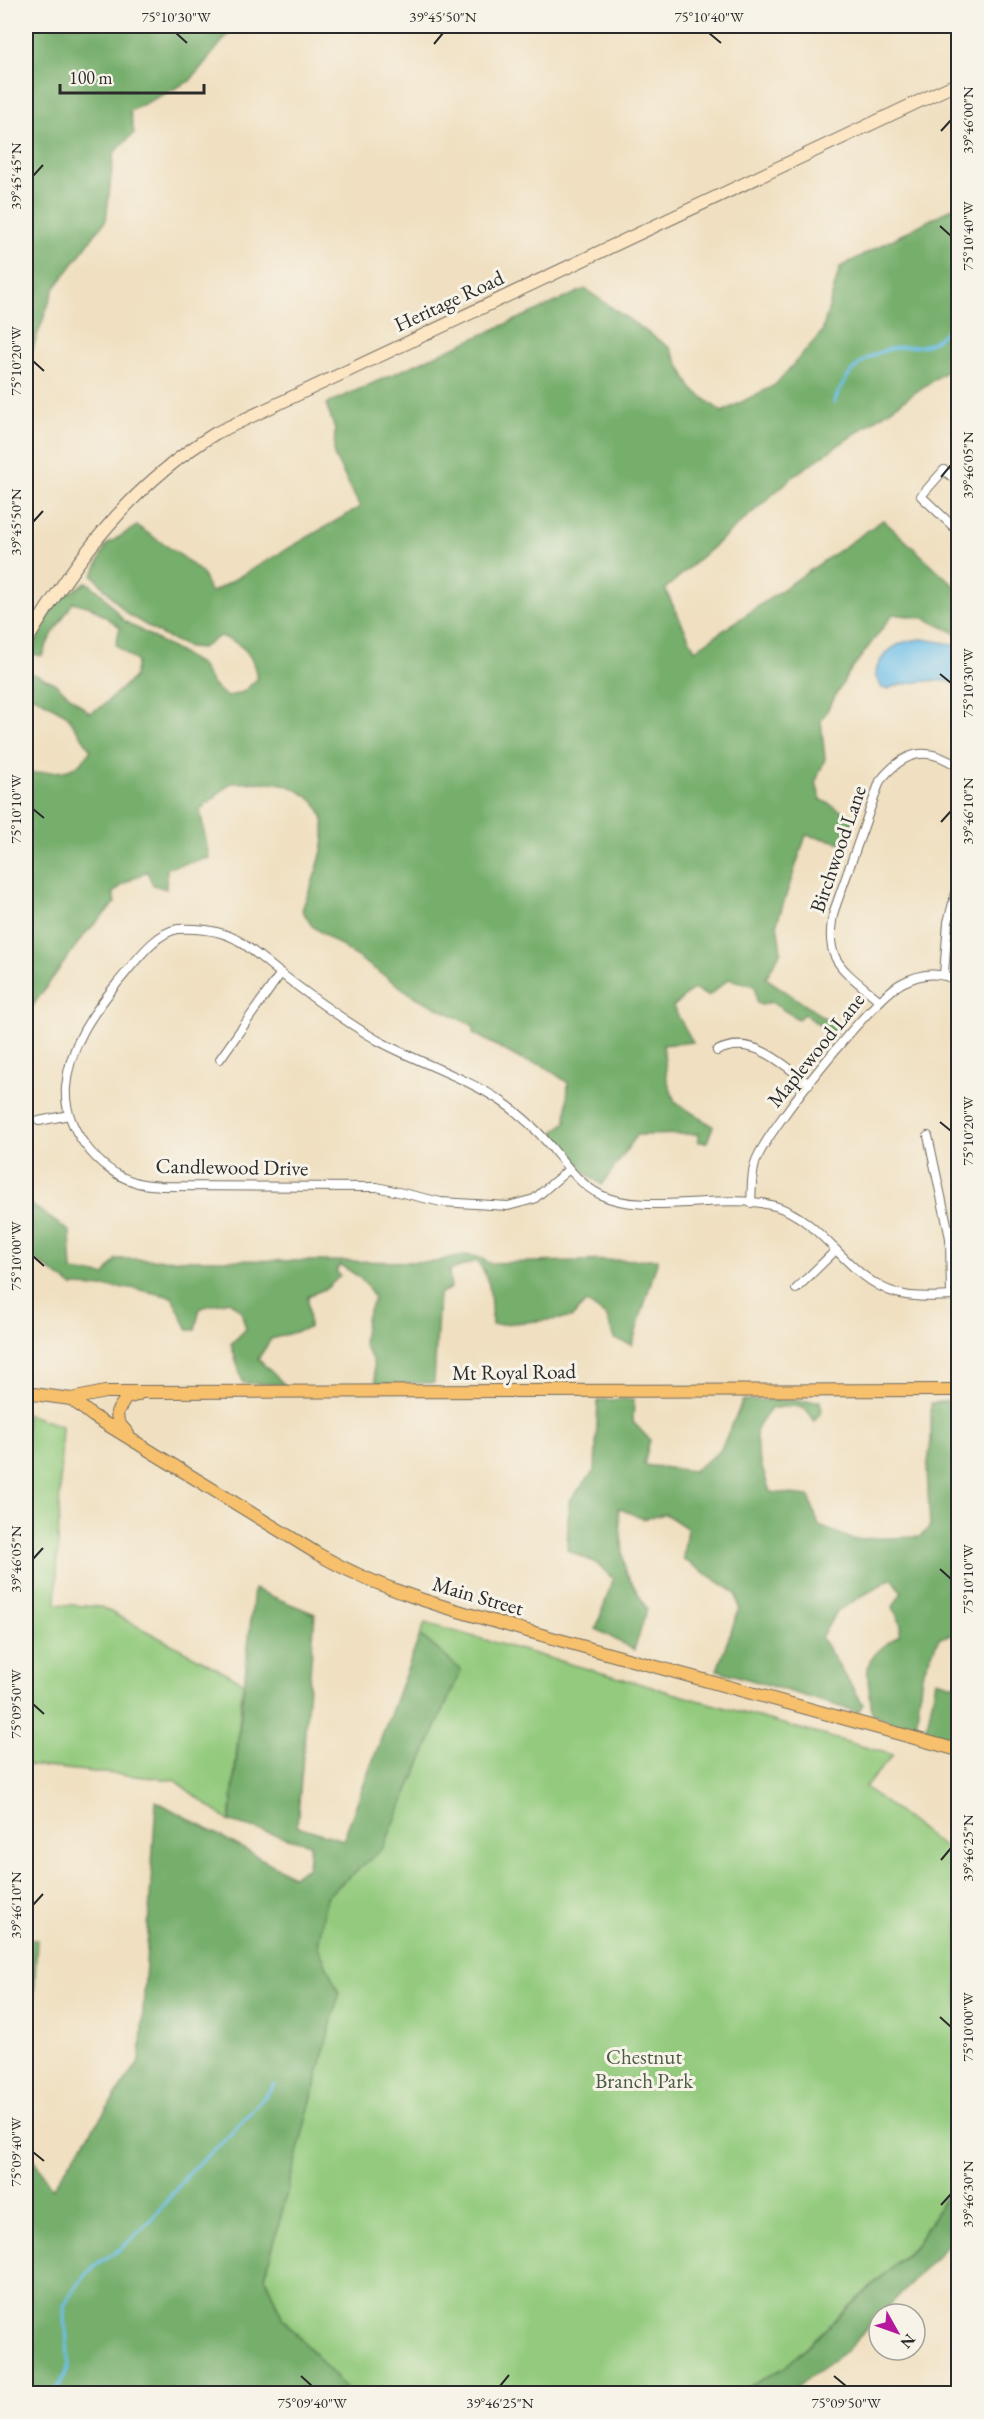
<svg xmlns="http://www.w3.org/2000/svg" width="984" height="2419" viewBox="0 0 984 2419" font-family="'EB Garamond',serif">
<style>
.green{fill:#93ca7d;stroke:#5f7a54;stroke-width:1.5}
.forest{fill:#76ae6c;stroke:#506c4c;stroke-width:1.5}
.water{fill:#6ec0ea;stroke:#4c768a;stroke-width:1.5}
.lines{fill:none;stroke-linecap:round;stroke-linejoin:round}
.stream{stroke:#6ec0ea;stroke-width:3}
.street-casing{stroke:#706a60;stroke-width:10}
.secondary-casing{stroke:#706a60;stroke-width:14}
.primary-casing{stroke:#706a60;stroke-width:14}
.street{stroke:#fff;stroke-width:8}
.secondary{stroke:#fce6c4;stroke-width:12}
.primary{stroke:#f7c06c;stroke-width:12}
.ticks{fill:none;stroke:#2b2b2b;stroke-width:2}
.labels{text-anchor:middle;stroke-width:6;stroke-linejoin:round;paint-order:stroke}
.street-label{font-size:21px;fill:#2b2b2b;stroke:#f7f3e8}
.park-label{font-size:21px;fill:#4a5b44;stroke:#f7f3e8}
.neatline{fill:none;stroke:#2b2b2b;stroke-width:2}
.ticks-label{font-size:15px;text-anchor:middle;fill:#2b2b2b}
</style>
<rect width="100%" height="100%" fill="#f7f3e8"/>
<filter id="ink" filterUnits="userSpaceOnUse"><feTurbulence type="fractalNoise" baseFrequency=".0167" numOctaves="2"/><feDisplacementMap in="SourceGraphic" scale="12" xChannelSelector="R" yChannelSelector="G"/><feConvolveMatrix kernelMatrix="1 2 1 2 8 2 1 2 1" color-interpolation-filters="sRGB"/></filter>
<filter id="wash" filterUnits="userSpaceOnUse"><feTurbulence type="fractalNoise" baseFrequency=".008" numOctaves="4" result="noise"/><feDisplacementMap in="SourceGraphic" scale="24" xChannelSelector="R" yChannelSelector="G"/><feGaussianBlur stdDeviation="1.35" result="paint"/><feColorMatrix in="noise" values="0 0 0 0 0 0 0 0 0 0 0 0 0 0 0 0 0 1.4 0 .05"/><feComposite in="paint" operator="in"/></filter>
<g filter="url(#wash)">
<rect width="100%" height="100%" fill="#f0e0c1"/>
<g class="green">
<path d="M26 1414 62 1426 56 1604 101 1607 243 1682 230 1822 174 1780 26 1765Z"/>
<path d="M425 1623 893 1755 865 1787 958 1858V2177L917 2243 784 2368 737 2393H350L283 2319 265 2277 339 1993 318 1947 326 1896 383 1848 461 1670 420 1635Z"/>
</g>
<g class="forest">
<path d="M26 26H235L190 81 130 111 134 133 114 153 106 220 54 289 26 367Z"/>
<path d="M958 205V363L795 475 665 589 695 650 883 520 958 589V634L924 618 893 614 848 674 821 721 825 759 816 781 820 799 853 817 843 843 806 835 777 923 781 951 766 978 839 1028 826 1045 821 1040 826 1030 804 1014 798 1019 771 1002 762 1005 757 1003 755 986 729 979 708 996 693 989 673 1007 693 1042 663 1045 667 1079 675 1102 713 1126 707 1142H698V1134L637 1135 602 1185 588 1175 553 1133 566 1122 568 1083 542 1065 522 1060 473 1033 474 1026 414 996 312 926 302 910C313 878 343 821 307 796 298 790 288 784 277 783 263 781 246 783 231 783L200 810 209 858 167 868 166 889 153 885 147 871 125 883 113 893 115 903 83 936 26 1015V775C54 767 70 782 91 750L66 714 34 696 26 698V671L53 682 90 713 101 707 134 677 137 662 116 645 120 627 91 607 73 602 50 638 42 656 27 653 58 600 87 582 103 595 124 621 200 664 213 685 227 697 243 692 257 679C254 655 243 643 220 636L202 648 188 647 164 636 127 614 93 575 106 545 137 526 183 557 202 573 211 593 360 507 334 455 335 429 326 404 585 289 670 348 692 389 722 412 775 385 822 332 840 267Z"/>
<path d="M26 1201 70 1232 72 1271 105 1275 116 1259 436 1262C455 1256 472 1250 489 1263L658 1259 632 1345 614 1339 607 1317 586 1302 571 1318 492 1325C490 1302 493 1277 476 1261L449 1271 451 1288 439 1294 434 1383H376L373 1361 363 1343 366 1318 374 1299C367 1281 356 1274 340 1265L336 1271 340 1276 327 1288 308 1296 309 1328 271 1339 258 1359 285 1385 243 1383 231 1344 246 1329 241 1311 229 1301 200 1308 195 1330H188L172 1297 131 1288 72 1286 26 1253Z"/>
<path d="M634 1399 633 1422 650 1440 644 1465 693 1471 720 1451 743 1400 820 1401 822 1411 814 1421C805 1401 790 1406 771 1409L756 1428 757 1452 770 1492 809 1496 819 1526 852 1539 919 1537 930 1528 927 1470 931 1440V1403L949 1401 956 1413 958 1633 939 1638 922 1674 916 1728 893 1723 872 1713C868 1667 857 1663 899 1635L901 1625 893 1607 902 1592 892 1578 837 1611 821 1637 863 1704 858 1712 717 1670 739 1609 736 1593 683 1559 687 1528 665 1514 644 1519 618 1508 625 1571 647 1609 634 1650 596 1629 613 1579 598 1564 567 1550 569 1501 595 1470 598 1400Z"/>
<path d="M254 1589 315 1614 297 1826 343 1840 420 1635 461 1670 383 1848 326 1897 318 1947 339 1993 265 2277 283 2319 350 2393H26V1939L37 1940 26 2147 52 2189 140 2060 156 1801 293 1876 308 1867 310 1844 230 1822Z"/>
<path d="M936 1680 958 1686V1741L926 1732Z"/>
<path d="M958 2177V2256L947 2245 846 2351 788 2393H737L784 2368 917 2244Z"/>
</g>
<path class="water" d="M922 639 958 645V684C940 677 905 682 887 689L882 688 875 675C880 651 900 640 922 639Z"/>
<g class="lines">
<g class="stream">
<path d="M834 403C846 371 865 352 901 347 911 346 919 348 929 344 940 339 949 328 958 321"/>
<path d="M55 2394 69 2366 64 2306 78 2284 95 2265 122 2248 151 2220 191 2171 226 2139 275 2085"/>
</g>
</g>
</g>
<g filter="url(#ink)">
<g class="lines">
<defs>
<g id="street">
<path d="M958 482 944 470 921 496 958 531"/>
<path d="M944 974 948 922 958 884"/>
<path d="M879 1000C844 970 822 962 834 911L880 781C903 752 927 744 958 767"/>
<path d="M717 1051C752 1033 783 1064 809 1084"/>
<path d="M220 1059 281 973"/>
<path d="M39 1121 69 1115"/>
<path d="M928 1136 950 1238 951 1296"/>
<path d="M568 1170 534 1199 508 1206 441 1202 377 1187 160 1186C152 1185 143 1185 135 1182 98 1171 63 1127 66 1087 69 1046 93 1013 118 982 133 965 155 932 178 929 199 928 221 930 239 941 253 950 266 962 279 972 310 996 343 1020 377 1040 417 1062 463 1076 501 1101 519 1113 538 1131 552 1148 566 1165 580 1185 601 1195 643 1216 725 1192 775 1206 825 1221 846 1278 896 1293 917 1299 937 1296 958 1296"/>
<path d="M751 1203C752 1189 751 1171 757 1158 772 1124 872 999 902 983 922 973 939 971 958 981"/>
<path d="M796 1289 836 1250"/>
</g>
<path id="secondary" d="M26 642C76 559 131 485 216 433L958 83"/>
<g id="primary">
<path d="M26 1393 71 1399 93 1416 318 1554C392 1597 474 1615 556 1639 690 1677 825 1712 958 1750"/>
<path d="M71 1399 105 1392 958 1390"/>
<path d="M128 1434 118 1422 117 1412 126 1398 137 1395"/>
</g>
</defs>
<use href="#street" class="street-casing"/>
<use href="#secondary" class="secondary-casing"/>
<use href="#primary" class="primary-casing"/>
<use href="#street" class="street"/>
<use href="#secondary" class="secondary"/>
<use href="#primary" class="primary"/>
</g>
</g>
<path class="ticks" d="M176 33 187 43M709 33 721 43M434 44 443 33M941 131 951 120M33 176 43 165M940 226 951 236M33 361 44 371M941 477 951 465M33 522 43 511M940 674 951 683M33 809 44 818M941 822 951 811M940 1122 951 1131M33 1256 44 1266M33 1559 43 1548M940 1569 951 1579M33 1704 44 1714M941 1860 951 1848M33 1905 43 1894M940 2017 951 2027M33 2152 44 2161M941 2205 951 2194M301 2376 312 2386M834 2376 846 2386M500 2386 509 2375"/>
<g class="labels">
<g class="street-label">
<text transform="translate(449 301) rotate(-25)" y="7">Heritage Road</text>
<text transform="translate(838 849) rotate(-71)" y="7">Birchwood Lane</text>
<text transform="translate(816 1050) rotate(-51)" y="7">Maplewood Lane</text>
<text transform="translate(232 1167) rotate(1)" y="7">Candlewood Drive</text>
<text transform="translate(514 1372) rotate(-1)" y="7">Mt Royal Road</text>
<text transform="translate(478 1596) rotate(16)" y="7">Main Street</text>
</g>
<g class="park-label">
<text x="644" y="2064">Chestnut<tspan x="644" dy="24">Branch Park</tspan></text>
</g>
</g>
<rect width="984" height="2419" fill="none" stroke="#f7f3e8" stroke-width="66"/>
<g transform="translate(897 2332) rotate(130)"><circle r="28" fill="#f7f3e8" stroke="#a5a39c" stroke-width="1.5"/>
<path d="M0-4.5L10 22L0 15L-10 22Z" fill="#b5179e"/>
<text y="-9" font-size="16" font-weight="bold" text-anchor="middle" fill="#2b2b2b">N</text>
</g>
<path d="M60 84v9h144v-9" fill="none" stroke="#2b2b2b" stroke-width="3"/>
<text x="69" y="84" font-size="18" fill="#2b2b2b" stroke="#f7f3e8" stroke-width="4.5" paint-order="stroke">100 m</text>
<rect x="33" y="33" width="918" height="2353" class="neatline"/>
<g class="ticks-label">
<text x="176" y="22">75°10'30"W</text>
<text x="443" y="22">39°45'50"N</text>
<text x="709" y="22">75°10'40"W</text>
<text transform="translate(968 120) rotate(-90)" y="5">39°46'00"N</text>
<text transform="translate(16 176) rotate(-90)" y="5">39°45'45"N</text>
<text transform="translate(968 236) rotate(-90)" y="5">75°10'40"W</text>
<text transform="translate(16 361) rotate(-90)" y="5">75°10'20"W</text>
<text transform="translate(968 465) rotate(-90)" y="5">39°46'05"N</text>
<text transform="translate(16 522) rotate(-90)" y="5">39°45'50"N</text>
<text transform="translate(968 683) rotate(-90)" y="5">75°10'30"W</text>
<text transform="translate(16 809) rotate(-90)" y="5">75°10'10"W</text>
<text transform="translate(968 811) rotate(-90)" y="5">39°46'10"N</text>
<text transform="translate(968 1131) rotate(-90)" y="5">75°10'20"W</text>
<text transform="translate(16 1256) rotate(-90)" y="5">75°10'00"W</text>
<text transform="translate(16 1559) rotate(-90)" y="5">39°46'05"N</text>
<text transform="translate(968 1579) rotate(-90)" y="5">75°10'10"W</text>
<text transform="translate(16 1704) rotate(-90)" y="5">75°09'50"W</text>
<text transform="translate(968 1848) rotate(-90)" y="5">39°46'25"N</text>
<text transform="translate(16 1905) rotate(-90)" y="5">39°46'10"N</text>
<text transform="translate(968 2027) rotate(-90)" y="5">75°10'00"W</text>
<text transform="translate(16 2152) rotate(-90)" y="5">75°09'40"W</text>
<text transform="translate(968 2194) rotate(-90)" y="5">39°46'30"N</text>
<text x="312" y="2408">75°09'40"W</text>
<text x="500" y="2408">39°46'25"N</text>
<text x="846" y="2408">75°09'50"W</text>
</g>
</svg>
